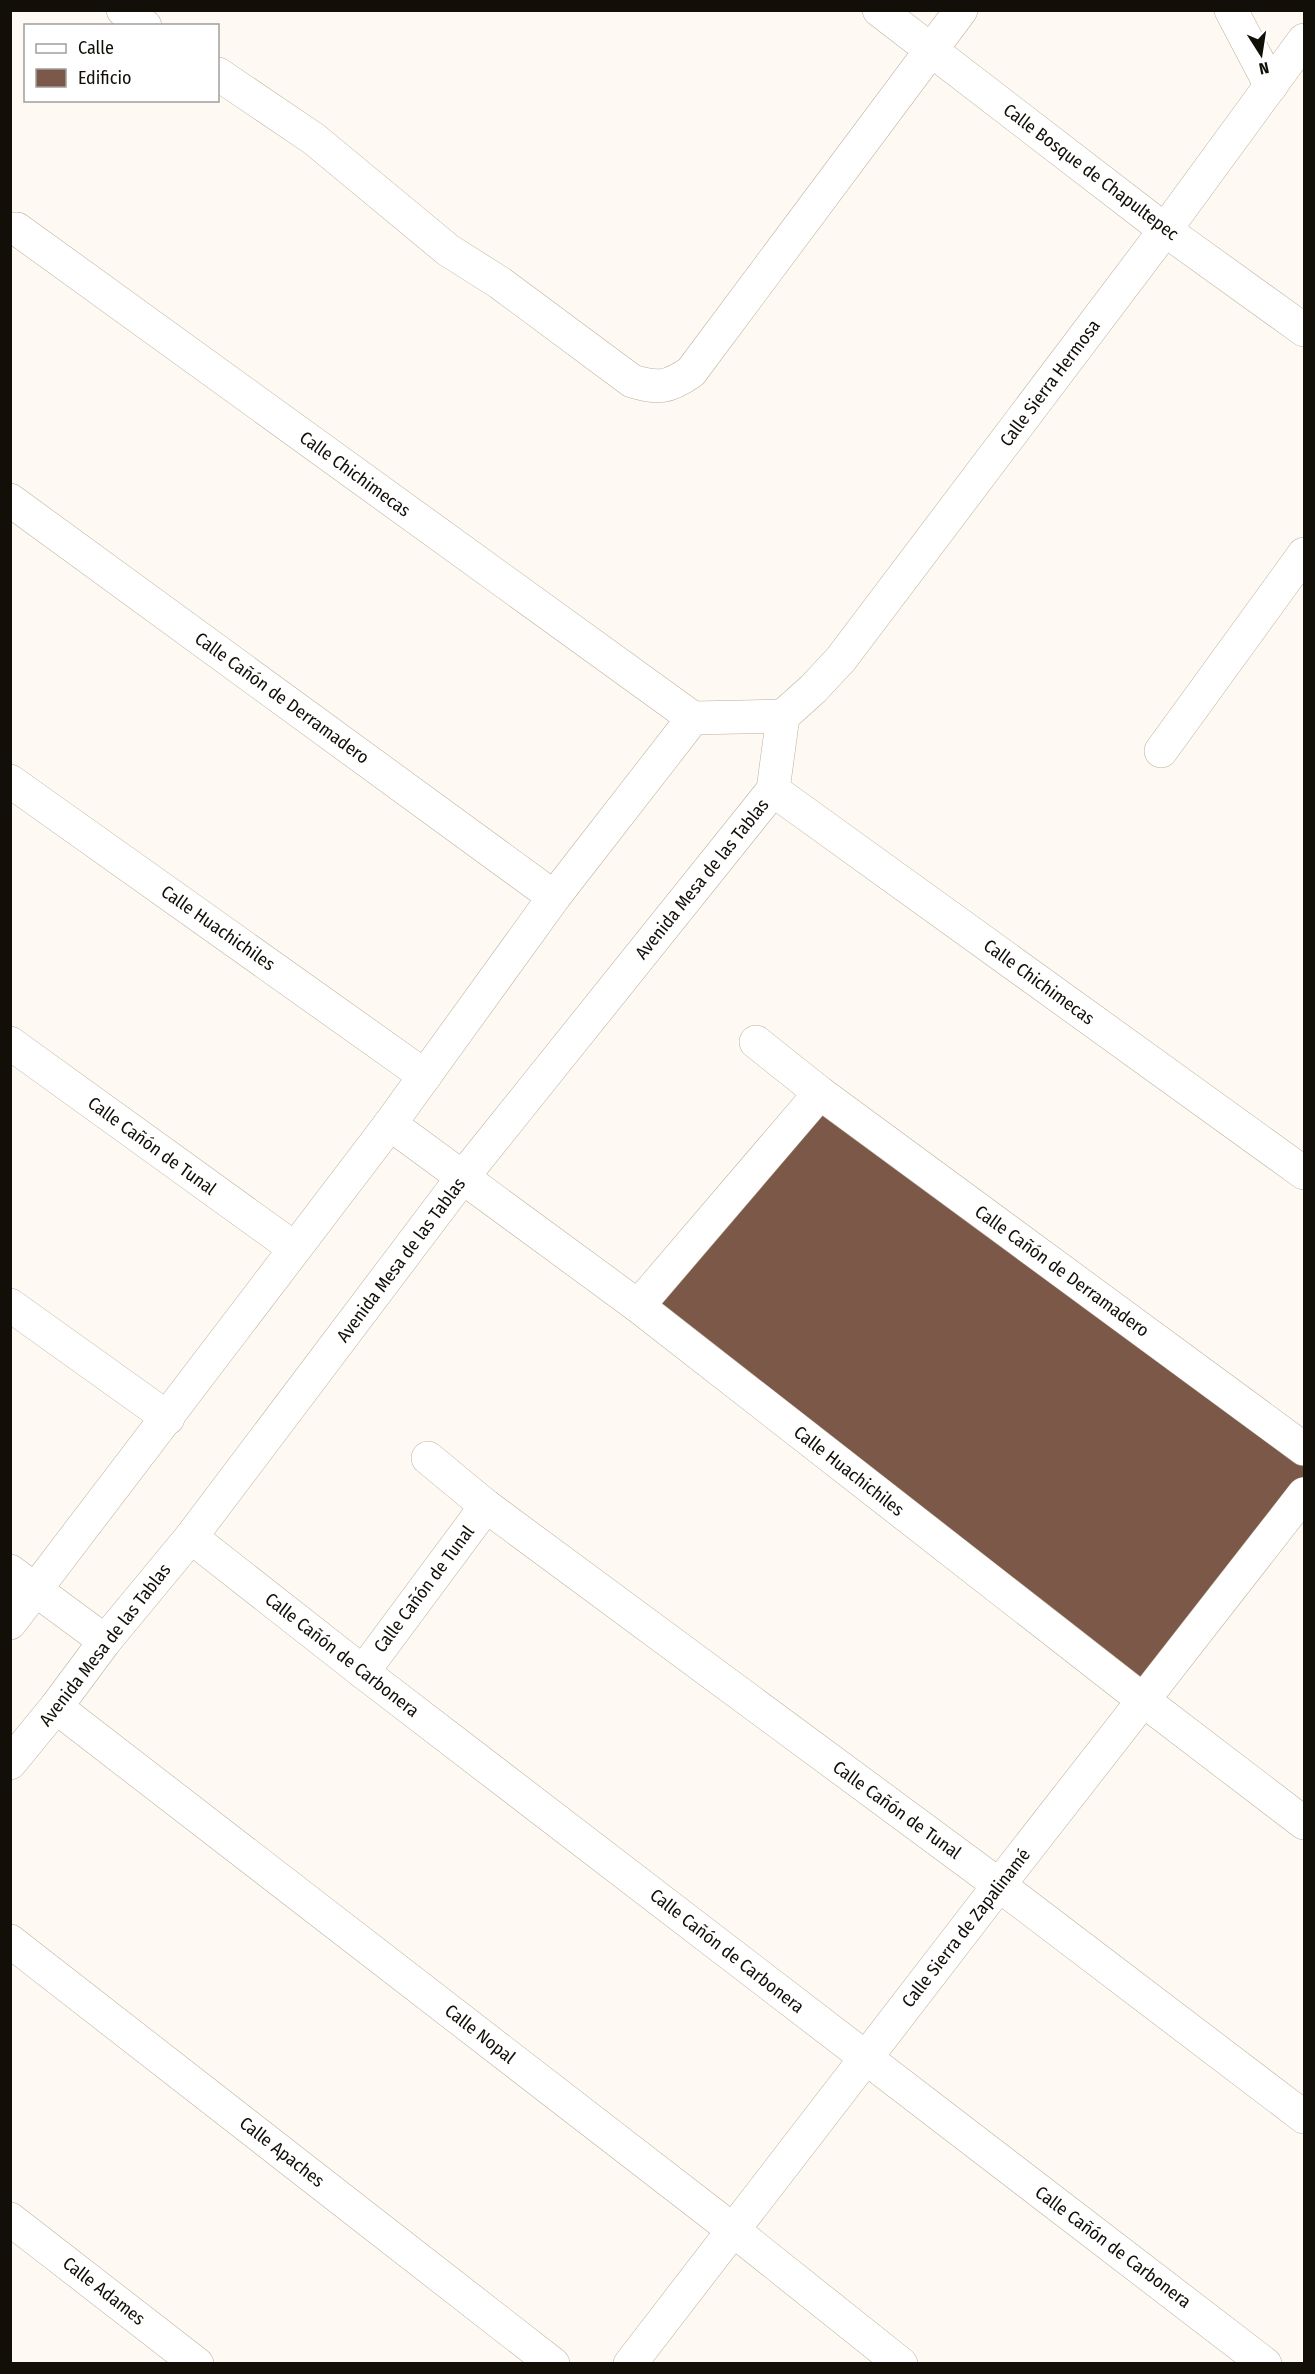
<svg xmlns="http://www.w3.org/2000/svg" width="1315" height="2374" font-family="'Fira Sans Condensed',sans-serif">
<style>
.building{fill:#7c584a;filter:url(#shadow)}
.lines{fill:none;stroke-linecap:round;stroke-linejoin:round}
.street-casing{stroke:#bcb09f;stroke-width:34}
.secondary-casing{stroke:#bcb09f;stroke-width:34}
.street{stroke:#fff;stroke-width:33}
.secondary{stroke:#fff;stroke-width:33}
.labels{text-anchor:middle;stroke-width:4.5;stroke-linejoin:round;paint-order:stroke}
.street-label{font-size:18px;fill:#120e08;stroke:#fff}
</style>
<defs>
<filter id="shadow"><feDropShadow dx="3.5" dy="6" stdDeviation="1.5" flood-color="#0004"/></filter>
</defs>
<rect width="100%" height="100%" fill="#fef9f2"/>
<!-- building -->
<polygon class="building" points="820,1093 1304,1465 1304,1476 1143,1700 638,1306"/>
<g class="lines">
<defs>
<g id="street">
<polyline points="123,10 145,26"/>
<polyline points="879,10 1165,230 1304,330"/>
<polyline points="1231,10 1271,86"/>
<path d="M218,74L314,139L448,250L500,283L632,381C658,389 668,388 691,372L961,10"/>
<polyline points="10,229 17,229 693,718"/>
<polyline points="10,500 554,897"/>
<polyline points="783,716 813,689 841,659 1165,230 1304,40"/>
<polyline points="1161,751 1304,554"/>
<polyline points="10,781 425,1076"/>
<polyline points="773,790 1304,1173"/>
<polyline points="756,1042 820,1093 1304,1449"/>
<polyline points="10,1043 294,1248"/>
<polyline points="390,1124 554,897 693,718 783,716"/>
<polyline points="462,1178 773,790 783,716"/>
<polyline points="10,1305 168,1418"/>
<polyline points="638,1306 820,1093"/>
<polyline points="428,1458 486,1506 999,1885 1304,2117"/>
<polyline points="191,1537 363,1672 1265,2364"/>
<polyline points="10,1571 105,1641"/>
<polyline points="363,1672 486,1506"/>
<polyline points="56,1707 733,2230 901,2364"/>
<polyline points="10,1941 553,2364"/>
<polyline points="10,2219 197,2364"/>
<polyline points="630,2364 999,1885 1304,1494"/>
</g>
<g id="secondary">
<polyline points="10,1623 390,1124 638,1306 1143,1700 1304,1823"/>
<polyline points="10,1763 56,1707 105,1641 191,1537 462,1178"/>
</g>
</defs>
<!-- street casing -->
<use href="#street" class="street-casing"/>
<!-- secondary casing -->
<use href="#secondary" class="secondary-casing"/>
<!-- street -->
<use href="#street" class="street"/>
<!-- secondary -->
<use href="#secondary" class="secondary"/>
</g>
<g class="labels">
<!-- street labels -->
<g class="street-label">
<text transform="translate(1091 172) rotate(37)" y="6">Calle Bosque de Chapultepec</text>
<text transform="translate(1050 383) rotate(-53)" y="6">Calle Sierra Hermosa</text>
<text transform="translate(355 474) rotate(36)" y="6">Calle Chichimecas</text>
<text transform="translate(282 698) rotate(36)" y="6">Calle Cañón de Derramadero</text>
<text transform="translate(702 879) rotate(-51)" y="6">Avenida Mesa de las Tablas</text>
<text transform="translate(218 928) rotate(35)" y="6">Calle Huachichiles</text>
<text transform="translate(1039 982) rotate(36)" y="6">Calle Chichimecas</text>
<text transform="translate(152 1146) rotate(36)" y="6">Calle Cañón de Tunal</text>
<text transform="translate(401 1260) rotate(-53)" y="6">Avenida Mesa de las Tablas</text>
<text transform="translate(1062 1271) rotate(36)" y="6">Calle Cañón de Derramadero</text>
<text transform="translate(849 1471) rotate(38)" y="6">Calle Huachichiles</text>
<text transform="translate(424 1589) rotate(-53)" y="6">Calle Cañón de Tunal</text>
<text transform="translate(105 1645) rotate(-52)" y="6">Avenida Mesa de las Tablas</text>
<text transform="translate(342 1655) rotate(38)" y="6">Calle Cañón de Carbonera</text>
<text transform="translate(897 1810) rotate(36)" y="6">Calle Cañón de Tunal</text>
<text transform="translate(966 1928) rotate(-52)" y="6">Calle Sierra de Zapalinamé</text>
<text transform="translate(727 1951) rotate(38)" y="6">Calle Cañón de Carbonera</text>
<text transform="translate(480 2034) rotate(38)" y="6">Calle Nopal</text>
<text transform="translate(282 2152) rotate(38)" y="6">Calle Apaches</text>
<text transform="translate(1113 2247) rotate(37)" y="6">Calle Cañón de Carbonera</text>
<text transform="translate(104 2291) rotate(38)" y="6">Calle Adames</text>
</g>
</g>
<!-- border -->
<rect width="1315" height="2374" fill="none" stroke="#120e08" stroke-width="24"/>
<!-- legend -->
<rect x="24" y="24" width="195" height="78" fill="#ffffff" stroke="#a09f9c" stroke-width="1.5"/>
<rect x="36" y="44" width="30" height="9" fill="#ffffff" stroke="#a09f9c" stroke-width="1.5"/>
<text x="78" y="54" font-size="18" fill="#120e08">Calle</text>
<rect x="36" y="69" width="30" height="18" fill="#7c584a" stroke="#a09f9c" stroke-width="1.5"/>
<text x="78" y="84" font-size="18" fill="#120e08">Edificio</text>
<!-- north arrow -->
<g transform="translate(1261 54) rotate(168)" stroke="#ffffff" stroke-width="4.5" paint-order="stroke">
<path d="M0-4.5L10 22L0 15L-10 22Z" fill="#120e08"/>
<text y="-9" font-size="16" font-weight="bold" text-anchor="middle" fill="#120e08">N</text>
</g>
</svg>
